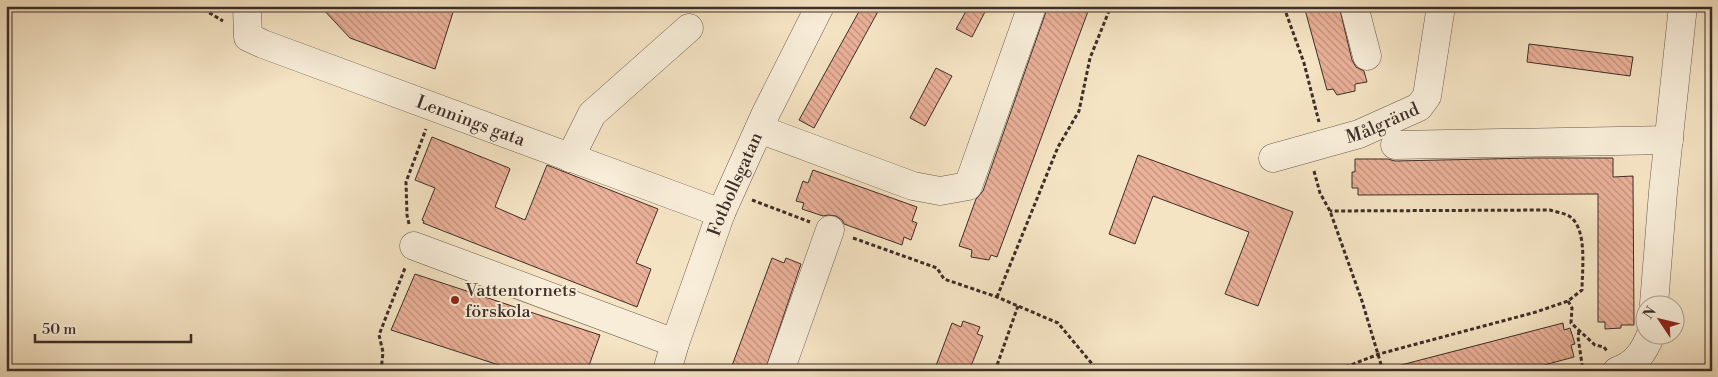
<svg xmlns="http://www.w3.org/2000/svg" width="1718" height="377" font-family="'Libre Bodoni',serif">
<style>
.building{fill:url(#building-back-hatch);stroke:#3d2e28}
.lines{fill:none;stroke-linecap:round;stroke-linejoin:round}
.minor-casing{stroke:#6b5c4f;stroke-width:29}
.path{stroke:#3d2e28;stroke-width:3;stroke-dasharray:4 2.5;stroke-linecap:butt}
.minor{stroke:#f8edd9;stroke-width:28}
.poi-dot{fill:#8f2418;stroke:#f8edd9;stroke-width:2}
.labels{text-anchor:middle;stroke-width:4;stroke-linejoin:round;paint-order:stroke}
.street-label{font-size:18px;fill:#3d2e28;stroke:#f8edd9}
.poi-label{font-size:18px;fill:#3d2e28;stroke:#f8edd9;text-anchor:start}
</style>
<defs>
<pattern id="building-back-hatch" width="6" height="6" patternUnits="userSpaceOnUse" patternTransform="scale(1.25)"><rect width="6" height="6" fill="#ebb199"/><path d="M-1 5l2 2M0 0l6 6M5-1l2 2" fill="none" stroke="#c0907d"/></pattern>
</defs>
<rect width="100%" height="100%" fill="#f5e4c4"/>
<filter id="stains"><feTurbulence type="fractalNoise" baseFrequency=".004" numOctaves="4"/><feColorMatrix values="0 0 0 0 .2 0 0 0 0 .09 0 0 0 0 .02 0 0 0 .5 -.17"/></filter>
<radialGradient id="worn" r=".72"><stop offset=".6" stop-color="#630" stop-opacity="0"/><stop offset="1" stop-color="#630" stop-opacity=".3"/></radialGradient>
<!-- building -->
<g class="building">
<polygon points="320,6 455,6 435,69 350,38"/>
<polygon points="862,6 881,6 814,128 799,120"/>
<polygon points="969,6 988,6 972,37 956,29"/>
<polygon points="1048,6 1090,6 997,257 991,255 989,260 971,257 972,250 959,246 976,199 983,191"/>
<polygon points="1304,6 1339,6 1352,60 1356,67 1364,71 1367,82 1355,84 1355,91 1337,95 1333,89 1327,90"/>
<polygon points="1529,44 1633,57 1630,76 1527,62"/>
<polygon points="936,68 952,76 925,126 910,118"/>
<polygon points="432,137 509,168 510,169 495,207 525,220 547,165 658,209 636,263 651,269 637,307 423,223 424,221 422,220 435,188 415,180"/>
<polygon points="1138,155 1293,212 1258,306 1225,294 1249,232 1153,196 1135,244 1109,234"/>
<polygon points="1533,158 1613,158 1613,177 1633,176 1634,325 1621,325 1621,328 1605,329 1605,322 1598,322 1598,194 1358,195 1358,188 1352,188 1352,172 1355,172 1355,159 1388,159 1395,161"/>
<polygon points="813,170 917,207 912,221 917,223 911,240 904,237 902,245 844,224 842,220 836,216 828,215 823,216 802,209 804,203 796,201 803,181 808,183"/>
<polygon points="772,258 784,263 786,258 801,264 765,371 730,371"/>
<polygon points="415,274 600,335 587,371 504,371 505,367 391,330"/>
<polygon points="963,321 980,327 977,334 983,336 969,371 934,371 952,323 961,327"/>
<polygon points="1563,323 1564,330 1570,328 1575,344 1571,345 1574,357 1522,371 1401,371 1401,365"/>
</g>
<g class="lines">
<defs>
<g id="minor">
<path id="s1" d="M247,6L248,37L263,44L721,213"/>
<polyline points="1354,6 1367,56"/>
<polyline points="759,129 913,186 940,191 968,186 1032,6"/>
<polyline points="1395,145 1669,140"/>
<polyline points="570,158 592,114 689,28"/>
<path id="s2" d="M1273,158L1359,134L1419,107L1427,96L1441,6"/>
<polyline points="414,246 675,343"/>
<polyline points="1654,304 1663,192 1683,6"/>
<path id="s3" d="M667,371L675,343L721,213L766,113L820,6"/>
<polyline points="780,371 830,230"/>
<path d="M1617,371C1635,365 1644,352 1651,334"/>
</g>
</defs>
<!-- minor casing -->
<use href="#minor" class="minor-casing"/>
<!-- path -->
<g class="path">
<polyline points="198,6 223,21"/>
<polyline points="1276,6 1285,10 1304,63 1319,122"/>
<polyline points="1314,171 1320,193 1330,211 1362,301 1383,371"/>
<polyline points="752,200 810,222"/>
<polyline points="409,224 407,215 406,182 426,129"/>
<polyline points="853,238 937,268 944,279 997,297 1058,323 1098,371"/>
<polyline points="997,297 1058,147 1079,111 1090,58 1111,6"/>
<polyline points="1568,301 1572,308 1571,323 1595,345 1604,347 1607,351"/>
<polyline points="1579,331 1578,337 1583,371"/>
<polyline points="381,371 383,352 379,335 405,268"/>
<polyline points="995,371 1018,306"/>
<path d="M1320,371L1348,366L1379,354L1536,312L1568,301L1582,290C1582,270 1588,228 1569,216C1564,213 1556,212 1550,210L1330,211"/>
</g>
<!-- minor -->
<use href="#minor" class="minor"/>
</g>
<!-- markers -->
<circle class="poi-dot" cx="455" cy="300" r="5"/>
<g class="labels">
<!-- street labels -->
<g class="street-label">
<text dy="6" stroke="none"><textPath href="#s2" startOffset="115">Målgränd</textPath></text>
<text dy="6" stroke="none"><textPath href="#s1" startOffset="269">Lennings gata</textPath></text>
<text dy="6" stroke="none"><textPath href="#s3" startOffset="199">Fotbollsgatan</textPath></text>
</g>
<!-- poi labels -->
<g class="poi-label">
<text x="465" y="296">Vattentornets<tspan x="465" dy="21">förskola</tspan></text>
</g>
</g>
<!-- margin -->
<rect width="1718" height="377" fill="none" stroke="#f5e4c4" stroke-width="25"/>
<rect x="8" y="8" width="1703" height="362" fill="none" stroke="#3d2e28" stroke-width="2.5"/>
<rect x="12" y="12" width="1693" height="352" fill="none" stroke="#3d2e28"/>
<!-- north arrow -->
<g transform="translate(1660 320) rotate(305)"><circle r="24" fill="#f8edd9" stroke="#ada192"/>
<path d="M0-4L9 19L0 12L-9 19Z" fill="#8f2418"/>
<text y="-8" font-size="14" font-weight="bold" text-anchor="middle" fill="#3d2e28">N</text>
</g>
<!-- scale -->
<path d="M35 334v8h156v-8" fill="none" stroke="#3d2e28" stroke-width="2.5"/>
<text x="42" y="334" font-size="15" fill="#3d2e28" stroke="#f8edd9" stroke-width="4" paint-order="stroke">50 m</text>
<rect width="100%" height="100%" filter="url(#stains)"/>
<rect width="100%" height="100%" fill="url(#worn)"/>
</svg>
